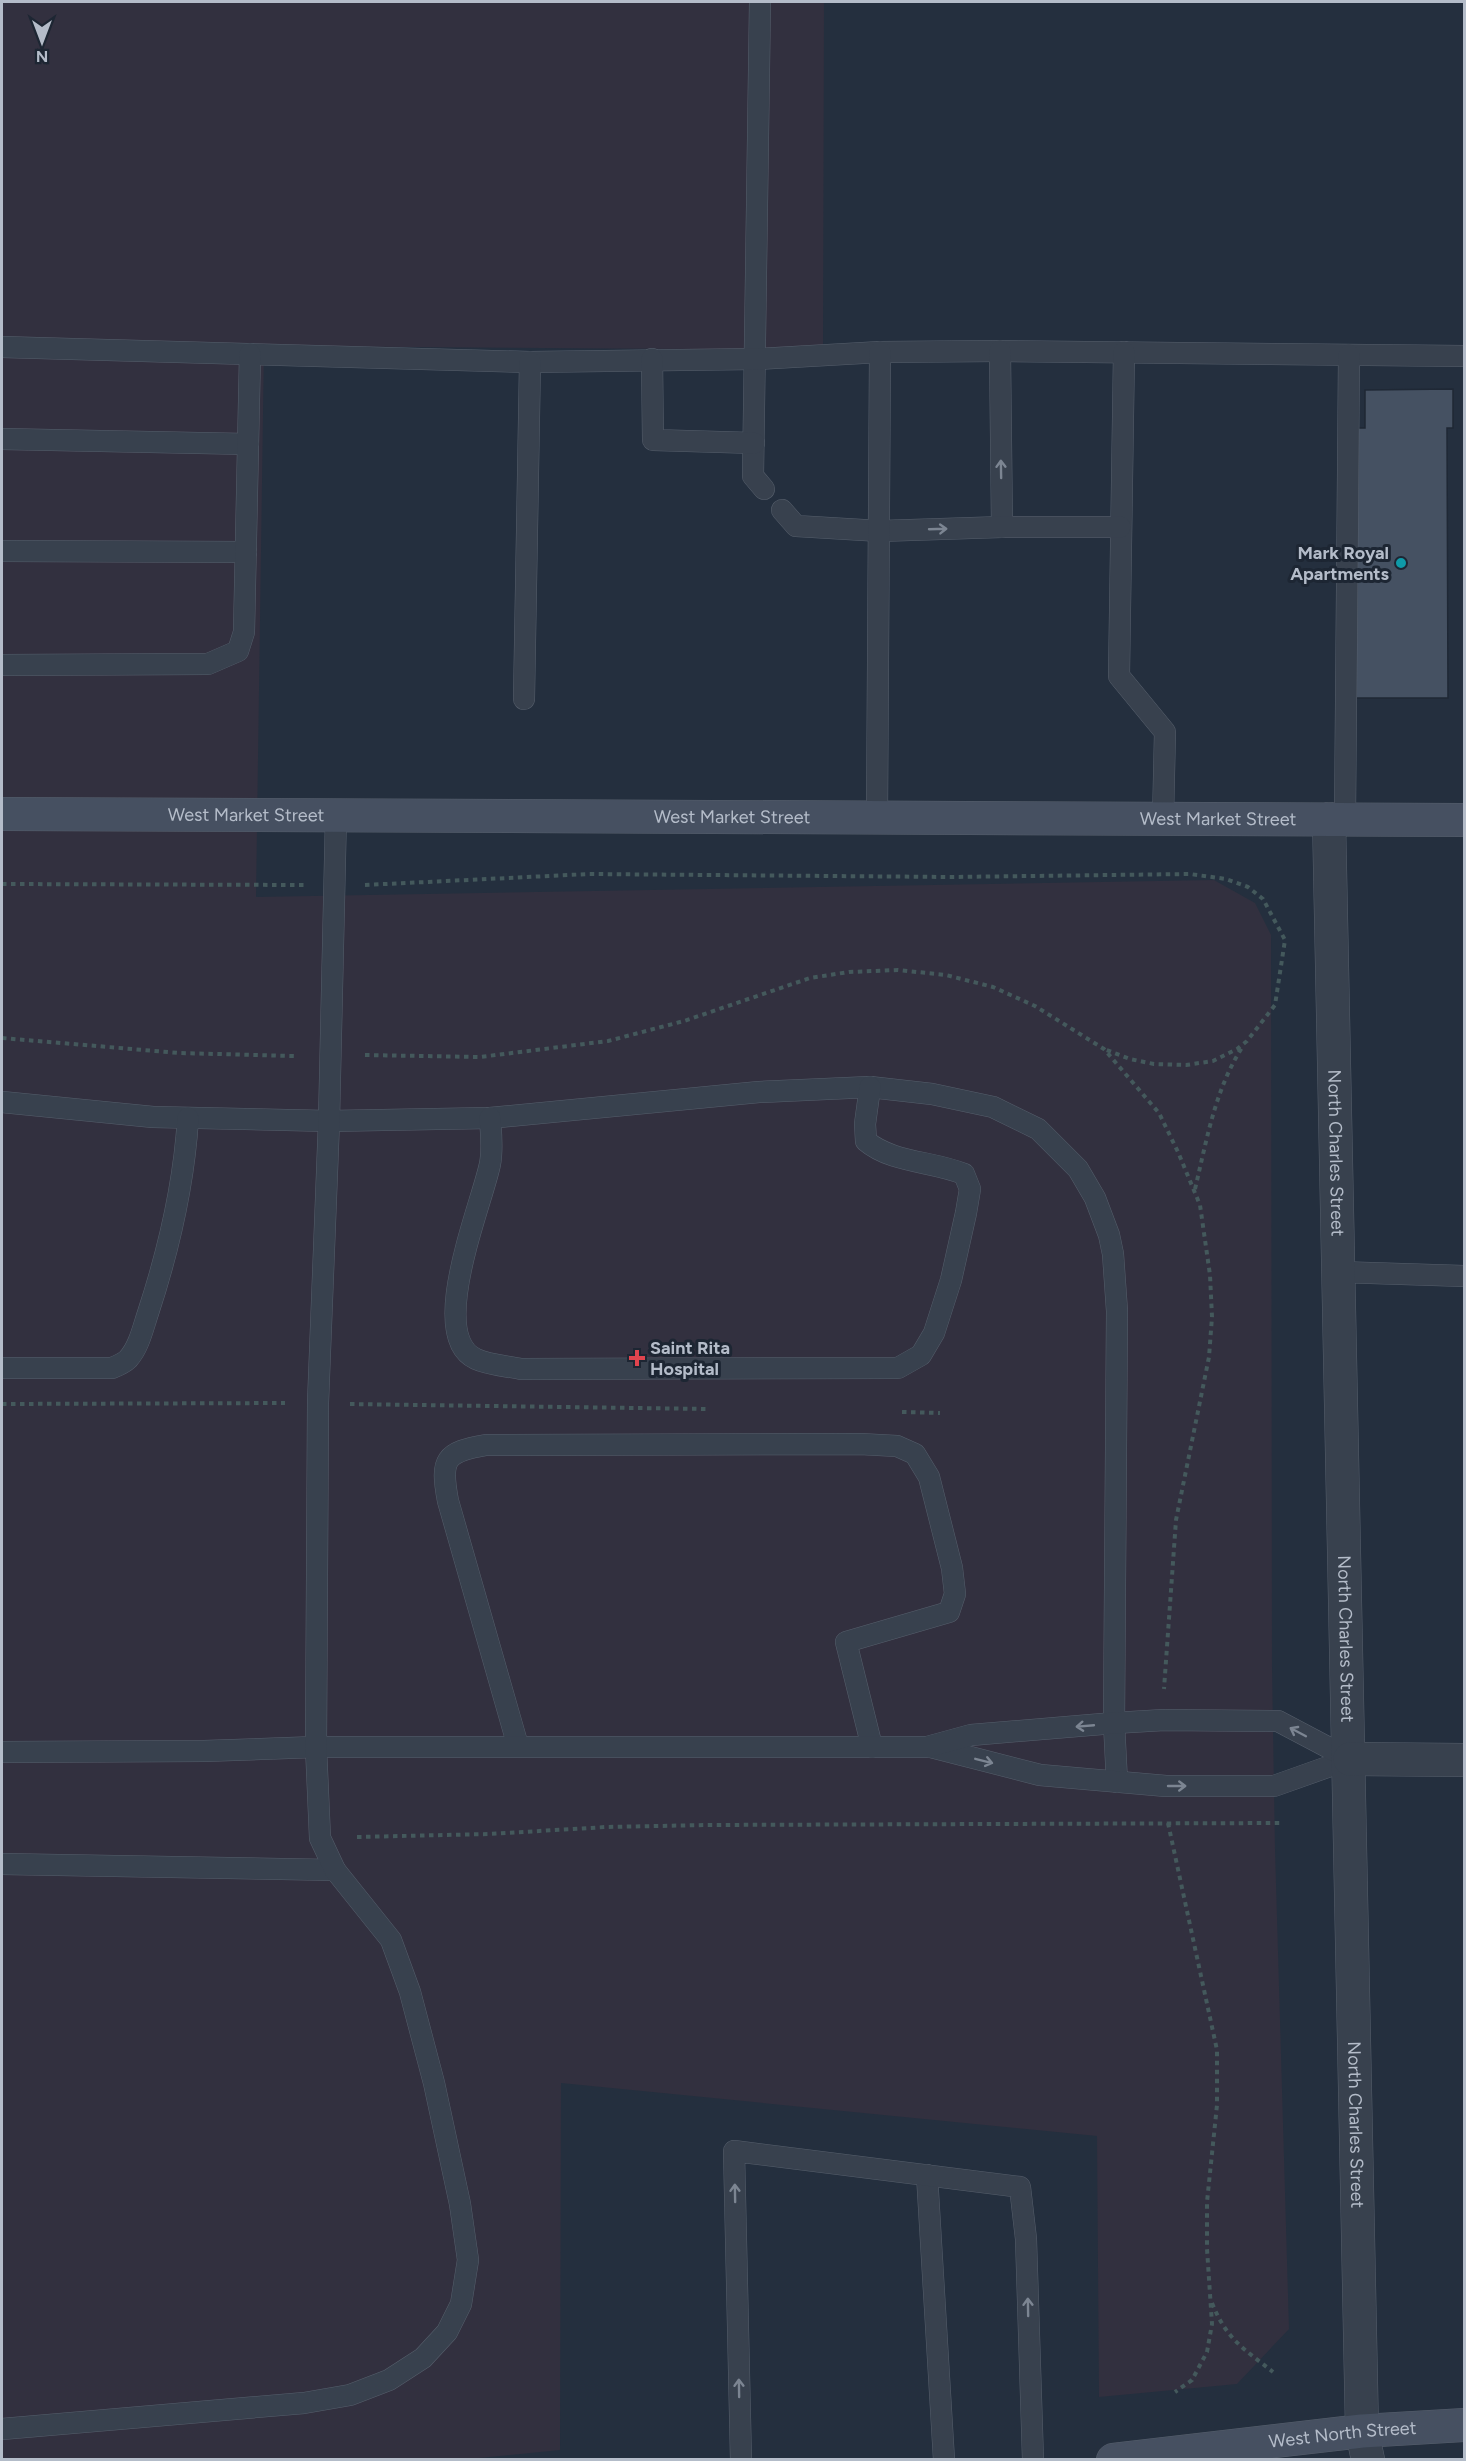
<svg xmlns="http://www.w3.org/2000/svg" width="1466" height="2461" font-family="Figtree,sans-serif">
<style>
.medical{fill:#32303f}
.building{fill:#455162;stroke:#1f2835;stroke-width:1.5}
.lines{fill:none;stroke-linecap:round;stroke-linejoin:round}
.lane-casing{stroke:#565f6c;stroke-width:22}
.street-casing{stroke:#565f6c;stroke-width:34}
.secondary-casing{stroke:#565f6c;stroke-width:34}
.path{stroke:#44595c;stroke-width:4;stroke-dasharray:4.5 4.5;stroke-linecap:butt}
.lane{stroke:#38414e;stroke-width:21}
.street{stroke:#38414e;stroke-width:33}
.secondary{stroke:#465061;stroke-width:33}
.oneway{stroke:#7c8592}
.culture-dot{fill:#0f9aa8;stroke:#1d2633;stroke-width:2}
.health-dot{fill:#e0444e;stroke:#1d2633;stroke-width:2}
.labels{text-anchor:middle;stroke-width:6;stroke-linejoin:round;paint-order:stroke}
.poi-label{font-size:18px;font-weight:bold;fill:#b4bcc9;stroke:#1d2633;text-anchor:end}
.street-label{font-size:18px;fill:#b4bcc9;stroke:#1d2633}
</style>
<rect width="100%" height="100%" fill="#242f3e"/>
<!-- medical -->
<polygon class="medical" points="2,2 824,2 823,350 264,346 256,897 1214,880 1255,903 1271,935 1272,1667 1275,1849 1289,2329 1237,2384 1099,2397 1097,2136 561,2083 560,2450 459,2460 2,2460"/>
<!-- building -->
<polygon class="building" points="1453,389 1453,428 1447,428 1448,698 1355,698 1355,428 1365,428 1365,390"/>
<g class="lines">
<defs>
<g id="lane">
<polyline points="760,2 753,476 764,489"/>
<polyline points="2,347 530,362 756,359 880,352 1000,351 1464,356"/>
<polyline points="1000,351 1002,527"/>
<polyline points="1124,352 1119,676 1165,732 1163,819"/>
<polyline points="652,359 653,440 754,443"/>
<polyline points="2,439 248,444"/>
<polyline points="782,510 796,526 880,531 1002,527 1120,527"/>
<polyline points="2,551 246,552"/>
<polyline points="2,665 208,664 238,651 244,632 250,354"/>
<polyline points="524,699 530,362"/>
<polyline points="877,817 880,352"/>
<polyline points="1345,819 1349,355"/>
<polyline points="2,1102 153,1117 329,1121 490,1118 759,1092 870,1087 932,1094 993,1107 1038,1129 1078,1169 1095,1198 1109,1235 1113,1254 1117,1311 1114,1723 1117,1782"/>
<path d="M490,1118C491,1133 493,1149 490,1164C482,1204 426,1336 476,1359C489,1365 507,1366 521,1369L898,1368L921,1355L934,1333L951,1280L966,1213L970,1189L964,1174C933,1161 892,1163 866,1141L865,1124L870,1087"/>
<polyline points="1339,1272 1464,1276"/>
<path d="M2,1368H112C117,1366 124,1363 128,1359C139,1347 143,1328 148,1313C169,1249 184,1184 188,1118"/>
<path d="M518,1746L448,1501C440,1459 445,1452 486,1445L860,1444L897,1446L915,1454L929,1477L952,1568L955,1594L949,1612L846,1642L872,1747"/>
<polyline points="931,1747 1040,1775 1166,1786 1274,1786 1350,1759"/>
<polyline points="2,1752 204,1751 316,1747 927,1747 971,1735 1114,1723 1164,1720 1278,1721 1350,1759"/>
<polyline points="2,1864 335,1870"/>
<polyline points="927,2175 944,2460"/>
<polyline points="2,2429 304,2403 350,2395 389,2380 423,2358 447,2332 461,2304 468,2260 460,2204 434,2083 410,1992 391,1940 335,1870 320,1838 316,1747 318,1403 329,1121 336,815"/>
<polyline points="741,2460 734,2151 1020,2187 1026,2239 1033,2460"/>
</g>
<g id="street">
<path id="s1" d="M1329,819L1362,2431L1368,2460"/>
<polyline points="1350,1759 1464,1760"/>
</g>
<g id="secondary">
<path id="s2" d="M2,814L1464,820"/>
<path id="s3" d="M1113,2460L1362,2431L1464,2425"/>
</g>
</defs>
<!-- lane casing -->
<use href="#lane" class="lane-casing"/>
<!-- street casing -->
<use href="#street" class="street-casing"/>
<!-- secondary casing -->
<use href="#secondary" class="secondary-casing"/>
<!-- path -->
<g class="path">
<polyline points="2,884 304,885"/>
<polyline points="365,885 589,874 951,877 1190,874 1226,879 1248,887 1263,899 1285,940 1275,1005 1247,1041 1237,1049 1213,1061 1186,1065 1154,1064 1130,1059 1104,1049"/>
<polyline points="2,1038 179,1053 294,1056"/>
<polyline points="365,1055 480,1057 608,1041 684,1021 810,978 849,972 898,970 946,975 993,987 1035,1006 1104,1049 1159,1113 1178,1152 1200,1205 1210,1275 1212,1317 1209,1357 1176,1520 1164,1689"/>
<path d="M1195,1189C1207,1139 1215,1089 1243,1046"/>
<polyline points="2,1404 285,1403"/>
<polyline points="350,1404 708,1409"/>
<polyline points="902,1412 940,1413"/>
<polyline points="1168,1823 1217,2050 1217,2105 1207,2202 1207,2249 1212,2324 1207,2352 1192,2380 1175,2392"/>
<polyline points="357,1837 489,1834 606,1827 707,1825 1281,1823"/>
<path d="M1212,2303C1227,2340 1243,2348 1273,2372"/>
</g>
<!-- lane -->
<use href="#lane" class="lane"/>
<!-- street -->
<use href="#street" class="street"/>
<!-- secondary -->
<use href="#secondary" class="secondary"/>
</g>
<!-- one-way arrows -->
<defs><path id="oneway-shaft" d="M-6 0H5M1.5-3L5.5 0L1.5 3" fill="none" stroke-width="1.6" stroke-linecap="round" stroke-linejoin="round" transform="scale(1.5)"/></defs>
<g class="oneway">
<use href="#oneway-shaft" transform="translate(1001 469) rotate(-91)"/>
<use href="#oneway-shaft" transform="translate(938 529) rotate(-2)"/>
<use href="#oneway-shaft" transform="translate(1085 1726) rotate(175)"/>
<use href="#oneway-shaft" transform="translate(1298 1732) rotate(-152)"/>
<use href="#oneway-shaft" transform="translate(984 1761) rotate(14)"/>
<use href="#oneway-shaft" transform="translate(1177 1786)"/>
<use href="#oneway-shaft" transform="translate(735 2193) rotate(-91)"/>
<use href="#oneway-shaft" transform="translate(1028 2307) rotate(-91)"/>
<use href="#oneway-shaft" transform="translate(739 2388) rotate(-91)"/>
</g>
<!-- markers -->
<circle class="culture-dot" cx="1401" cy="563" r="6"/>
<path class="health-dot" d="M634 1349h6v6h6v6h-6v6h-6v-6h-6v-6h6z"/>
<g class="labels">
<!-- poi labels -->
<g class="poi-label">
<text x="1389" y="559">Mark Royal<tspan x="1389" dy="21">Apartments</tspan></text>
<text x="650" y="1354" text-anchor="start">Saint Rita<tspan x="650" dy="21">Hospital</tspan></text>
</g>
<!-- street labels -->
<g class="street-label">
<text dy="6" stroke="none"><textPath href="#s2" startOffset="244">West Market Street</textPath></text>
<text dy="6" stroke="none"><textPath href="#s2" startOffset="730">West Market Street</textPath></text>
<text dy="6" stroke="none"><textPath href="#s2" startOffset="1216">West Market Street</textPath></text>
<text dy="6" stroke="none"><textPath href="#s1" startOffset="334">North Charles Street</textPath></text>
<text dy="6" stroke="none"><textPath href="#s1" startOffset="820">North Charles Street</textPath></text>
<text dy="6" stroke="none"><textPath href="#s1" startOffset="1306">North Charles Street</textPath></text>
<text dy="6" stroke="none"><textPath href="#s3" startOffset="231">West North Street</textPath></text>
</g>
</g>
<!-- border -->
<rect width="1466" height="2461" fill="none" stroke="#b4bcc9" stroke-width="6"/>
<!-- north arrow -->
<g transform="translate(42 42) rotate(180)" stroke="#1d2633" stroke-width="4.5" paint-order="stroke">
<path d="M0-4.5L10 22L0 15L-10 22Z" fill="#b4bcc9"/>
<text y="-9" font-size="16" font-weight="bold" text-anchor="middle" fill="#b4bcc9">N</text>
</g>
</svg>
